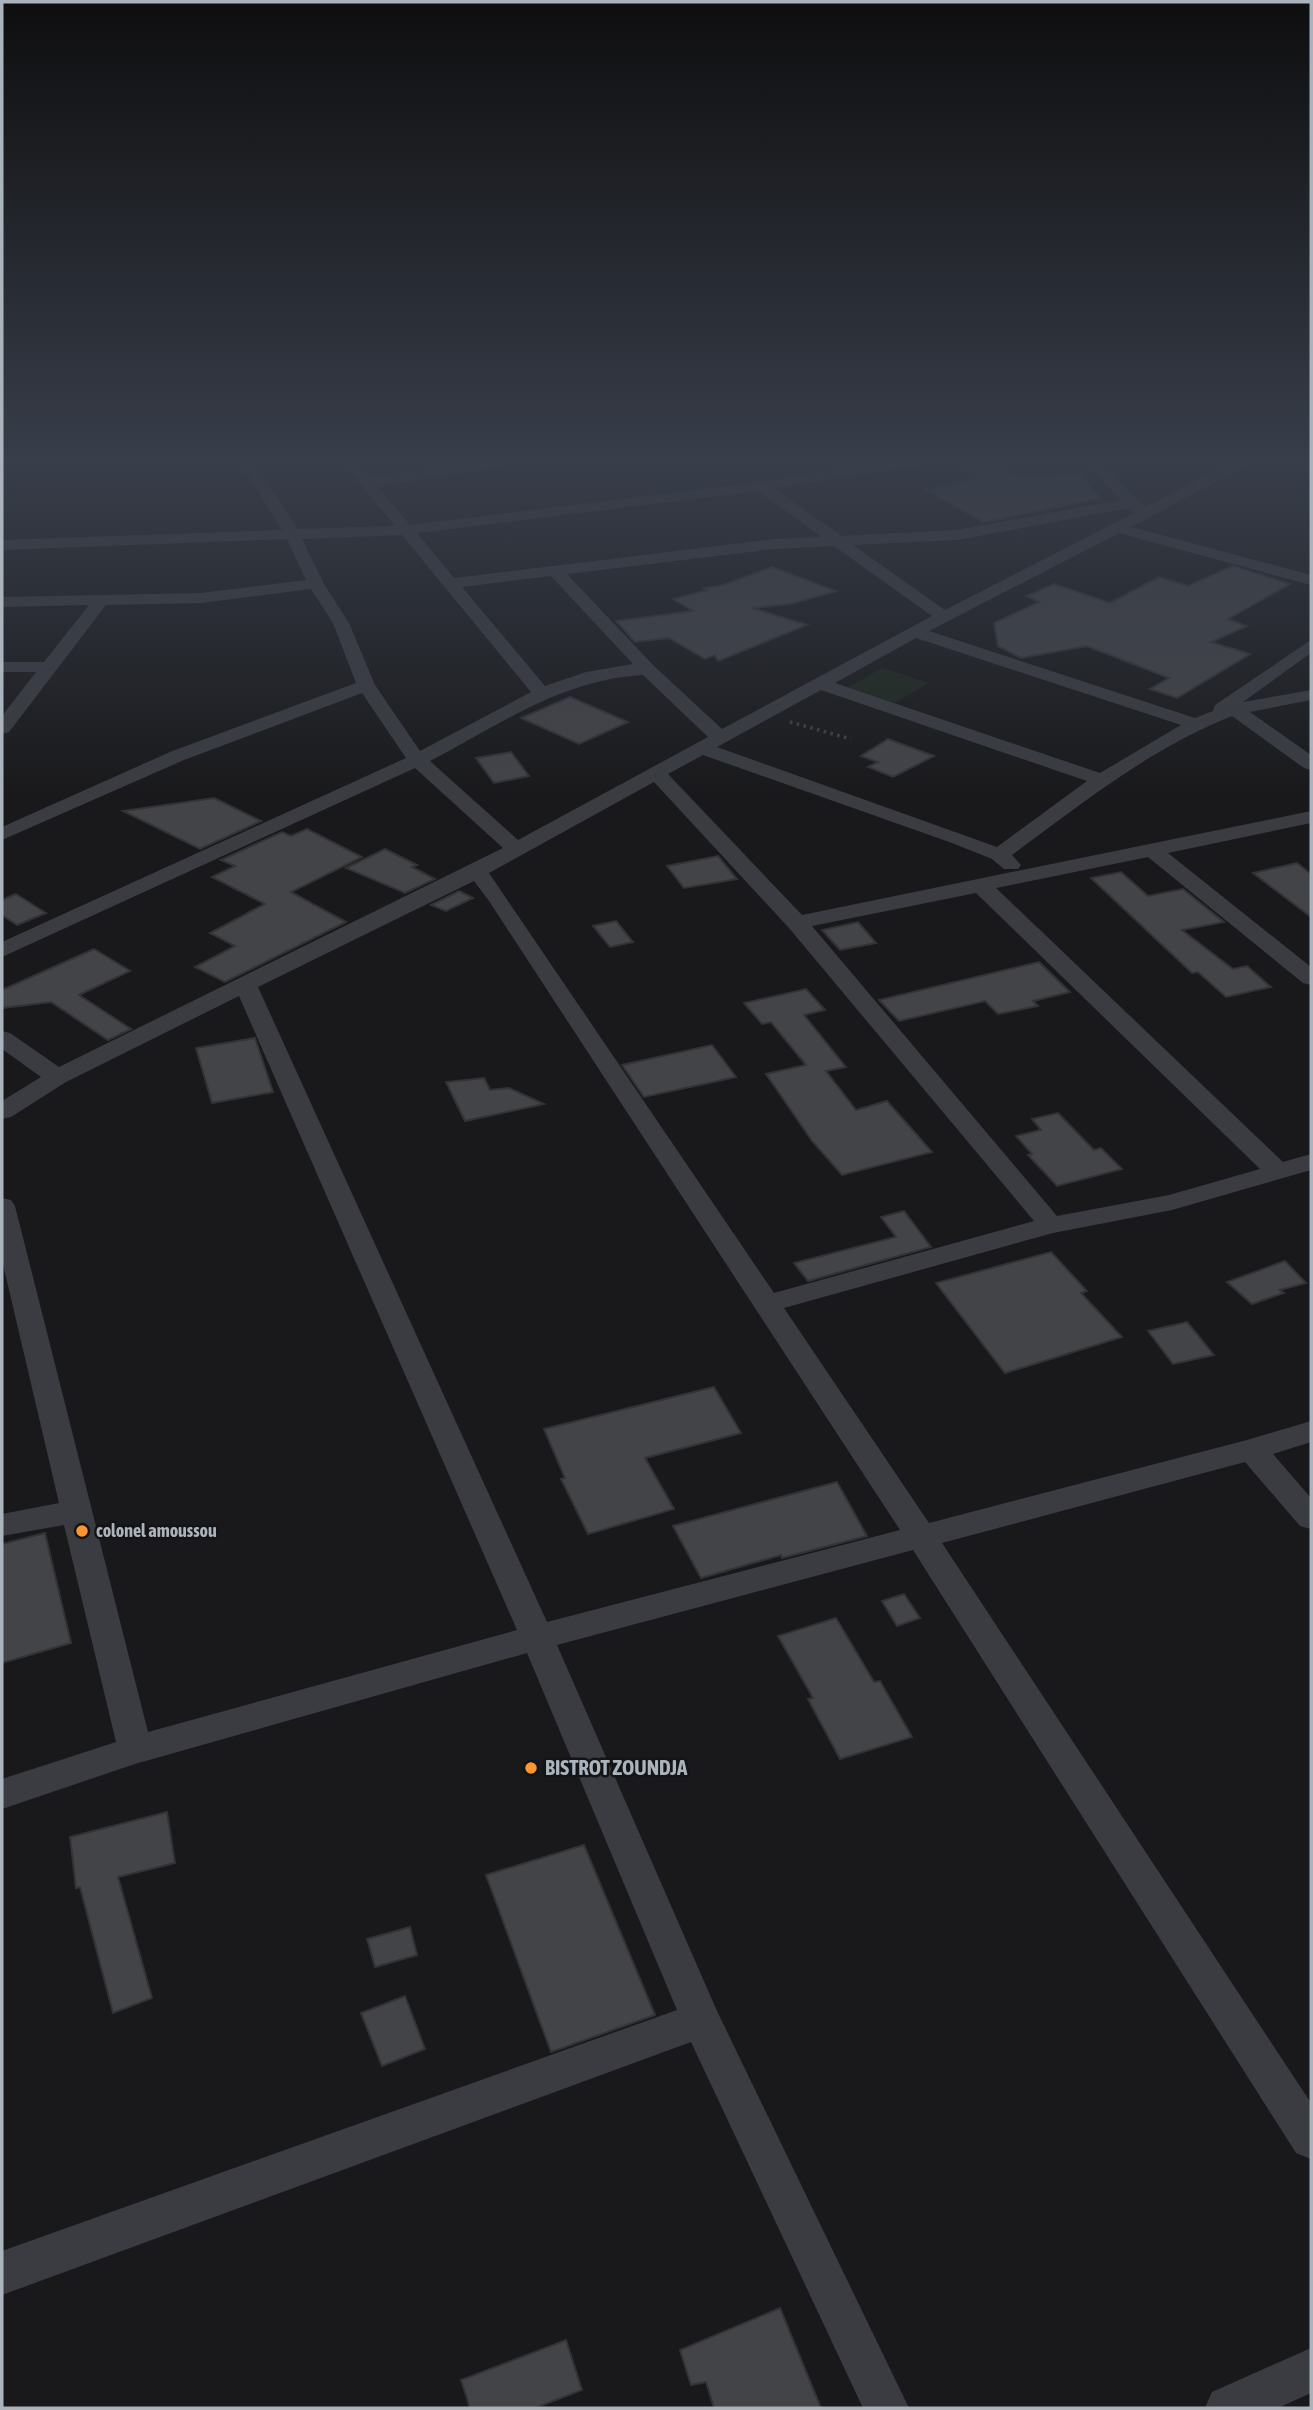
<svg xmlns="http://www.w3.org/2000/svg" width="1313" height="2410" font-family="'Asap Condensed',sans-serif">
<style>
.green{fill:#1e271e}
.building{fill:#434448;stroke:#333337;stroke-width:2}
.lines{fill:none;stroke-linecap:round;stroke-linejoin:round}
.path{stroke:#3f4348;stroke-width:3.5;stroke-dasharray:2.5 4.5;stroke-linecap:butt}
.minor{fill:#3a3c41;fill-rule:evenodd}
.poi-dot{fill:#fc9430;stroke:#141416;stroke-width:2.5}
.labels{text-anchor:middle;stroke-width:5;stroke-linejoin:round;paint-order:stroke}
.poi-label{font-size:18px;font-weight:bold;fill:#abb3bc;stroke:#141416;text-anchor:start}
.near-poi-label{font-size:21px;font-weight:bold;fill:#abb3bc;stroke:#141416;text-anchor:start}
</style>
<rect width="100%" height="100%" fill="#19191b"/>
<!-- green -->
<polygon class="green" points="882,668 929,683 894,703 847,688"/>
<!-- building -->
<g class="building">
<polygon points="999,461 1013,476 1080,474 1101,498 984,522 925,489 980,478 957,464"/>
<polygon points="1233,566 1290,584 1228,619 1247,626 1211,642 1250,654 1177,698 1150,689 1169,678 1087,646 1021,658 998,646 994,623 1039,602 1027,596 1054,584 1110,603 1159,577 1188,586"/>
<polygon points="772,567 836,591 790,604 752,608 807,625 718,661 715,655 705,659 669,638 635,642 616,621 693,611 673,599 707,590 704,588 720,586"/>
<polygon points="570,697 628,722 579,744 521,718"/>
<polygon points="888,739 934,756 893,777 868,767 878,762 861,756"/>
<polygon points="511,752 529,776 494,783 476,758"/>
<polygon points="214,798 261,821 200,849 123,811"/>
<polygon points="307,829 362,857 291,892 346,922 225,982 195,967 235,946 210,933 265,904 212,877 235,866 221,860 282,832 291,836"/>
<polygon points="385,849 417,865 412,867 435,879 405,893 346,868"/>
<polygon points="718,856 737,879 684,888 667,866"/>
<polygon points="1297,863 1311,874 1311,917 1253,873"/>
<polygon points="1121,872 1148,896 1183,889 1224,922 1182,930 1233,969 1247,966 1271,987 1226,997 1198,972 1192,973 1091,878"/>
<polygon points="459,891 473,898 446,911 431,905"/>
<polygon points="16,894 46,913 17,925 2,915 2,900"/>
<polygon points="616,921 633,942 610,947 593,926"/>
<polygon points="858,922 876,943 840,950 822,930"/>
<polygon points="94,949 130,971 79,995 131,1029 108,1040 51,1002 2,1008 2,990"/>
<polygon points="1039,962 1070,992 1033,1001 1038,1006 998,1014 985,1001 899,1021 879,1000"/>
<polygon points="806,989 825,1010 804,1015 846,1067 826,1071 856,1110 887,1101 932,1152 842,1175 812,1141 766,1074 806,1065 771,1022 762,1024 744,1003"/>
<polygon points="255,1038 273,1092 212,1103 196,1048"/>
<polygon points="712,1045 736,1077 644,1097 622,1065"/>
<polygon points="484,1078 490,1090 509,1088 544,1104 465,1121 446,1082"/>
<polygon points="1058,1113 1094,1150 1101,1148 1122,1169 1057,1186 1028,1155 1032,1154 1016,1136 1041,1130 1032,1119"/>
<polygon points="904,1211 931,1247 808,1281 794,1263 896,1237 881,1217"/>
<polygon points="1051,1252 1087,1291 1081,1293 1122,1337 1005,1373 936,1283"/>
<polygon points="1285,1261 1306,1283 1280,1290 1284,1293 1252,1304 1227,1282"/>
<polygon points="1187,1322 1214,1355 1173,1364 1148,1331"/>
<polygon points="714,1387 741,1433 645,1458 674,1509 588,1534 561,1479 565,1478 544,1429"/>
<polygon points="837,1482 867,1536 782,1558 781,1555 701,1578 673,1526"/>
<polygon points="45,1533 71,1643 2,1663 2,1544"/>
<polygon points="904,1594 920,1618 897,1626 882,1601"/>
<polygon points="836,1618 874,1682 880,1681 912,1737 840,1759 808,1699 813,1698 778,1636"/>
<polygon points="167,1812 175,1863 118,1877 152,1998 113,2013 80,1887 76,1888 70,1837"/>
<polygon points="584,1845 655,2015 551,2052 486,1875"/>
<polygon points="410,1927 417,1955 375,1967 367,1939"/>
<polygon points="405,1996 425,2049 382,2066 361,2013"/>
<polygon points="780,2308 821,2408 714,2408 706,2382 691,2385 680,2350"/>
<polygon points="566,2340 582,2390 535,2408 470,2408 461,2380"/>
</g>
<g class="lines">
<!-- path -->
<polyline class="path" points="790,722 851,739"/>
<!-- minor -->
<g class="minor">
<path d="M239,460H253L298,529L395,526L341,460H356L371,478L488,460H526L519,464L377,486L410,525L761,482L893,460H929L922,464L774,488L841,536L957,530L1121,500L1083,460H1098L1145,507L1237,460H1256L1131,527L1311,575V585L1119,533L929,631L1195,718L1213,711L1215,705L1311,640V653L1243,702L1311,690V700L1250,712L1311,755V770L1304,768L1232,716C1151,748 1081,804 1012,855L1021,865L1018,869H1004L992,859L952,843L703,755L668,774L802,915L1311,811V823L1168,853L1311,967V985L1303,983L1148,857L996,888L1283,1162L1311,1154V1170L1172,1210L1053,1233L784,1308L929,1523L1247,1440L1311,1421V1442L1273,1454L1311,1498V1529L1300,1526L1245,1462L942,1543L1311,2103V2159L1296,2153L913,1550L557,1645L717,2011L909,2408H863L691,2042L2,2295V2251L677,2010L527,1653L135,1764L2,1809V1779L116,1742L64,1525L2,1536V1514L59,1503L2,1260V1198L11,1200L15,1206L148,1732L517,1630L239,996L66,1082L11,1117L2,1119V1101L41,1077L2,1049V1031L10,1033L59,1067L503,848L415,768L2,957V942L406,758L362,693L184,760L2,840V827L170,752L356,683L333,623L311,589L201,603L106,605L9,732L2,734V716L36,672H2V662H44L89,605L2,607V597L201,593L306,580L287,539L2,550V540L282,530ZM758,491L822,537L775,539L454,578L417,533ZM1129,508L1134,513L945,610L853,545L957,540ZM402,535L531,692L420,751L375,685L349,623L324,584L302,539ZM834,546L932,616L722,729L653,665L567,574L775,549ZM551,576L633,664L586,672L545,686L462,587ZM916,638L1181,725L1100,773L835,683ZM643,675L708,737L518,840L430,761C499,725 563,679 643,675ZM821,690L1087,781L997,847L717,747ZM654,782L789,928L1034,1221L774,1293L489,873ZM474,881L489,901L900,1530L547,1622L258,987ZM976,893L1260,1169L1169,1195L1057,1216L812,926Z"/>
<polygon points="1311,2348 1311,2393 1278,2408 1205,2408 1212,2392"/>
</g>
</g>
<!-- sky -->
<linearGradient id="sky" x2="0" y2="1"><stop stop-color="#0e0e0f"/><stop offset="0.58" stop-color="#383e4a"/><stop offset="1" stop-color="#383e4a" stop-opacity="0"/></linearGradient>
<rect width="1313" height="798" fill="url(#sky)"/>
<!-- markers -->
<g class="poi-dot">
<circle cx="82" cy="1531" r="7"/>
<circle cx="531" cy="1768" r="7"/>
</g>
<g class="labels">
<!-- poi labels -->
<g class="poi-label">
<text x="96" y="1537">colonel amoussou</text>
</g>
<!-- near-poi labels -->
<g class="near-poi-label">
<text x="545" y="1775">BISTROT ZOUNDJA</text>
</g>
</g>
<!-- border -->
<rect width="1313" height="2410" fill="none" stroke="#abb3bc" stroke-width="7"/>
</svg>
